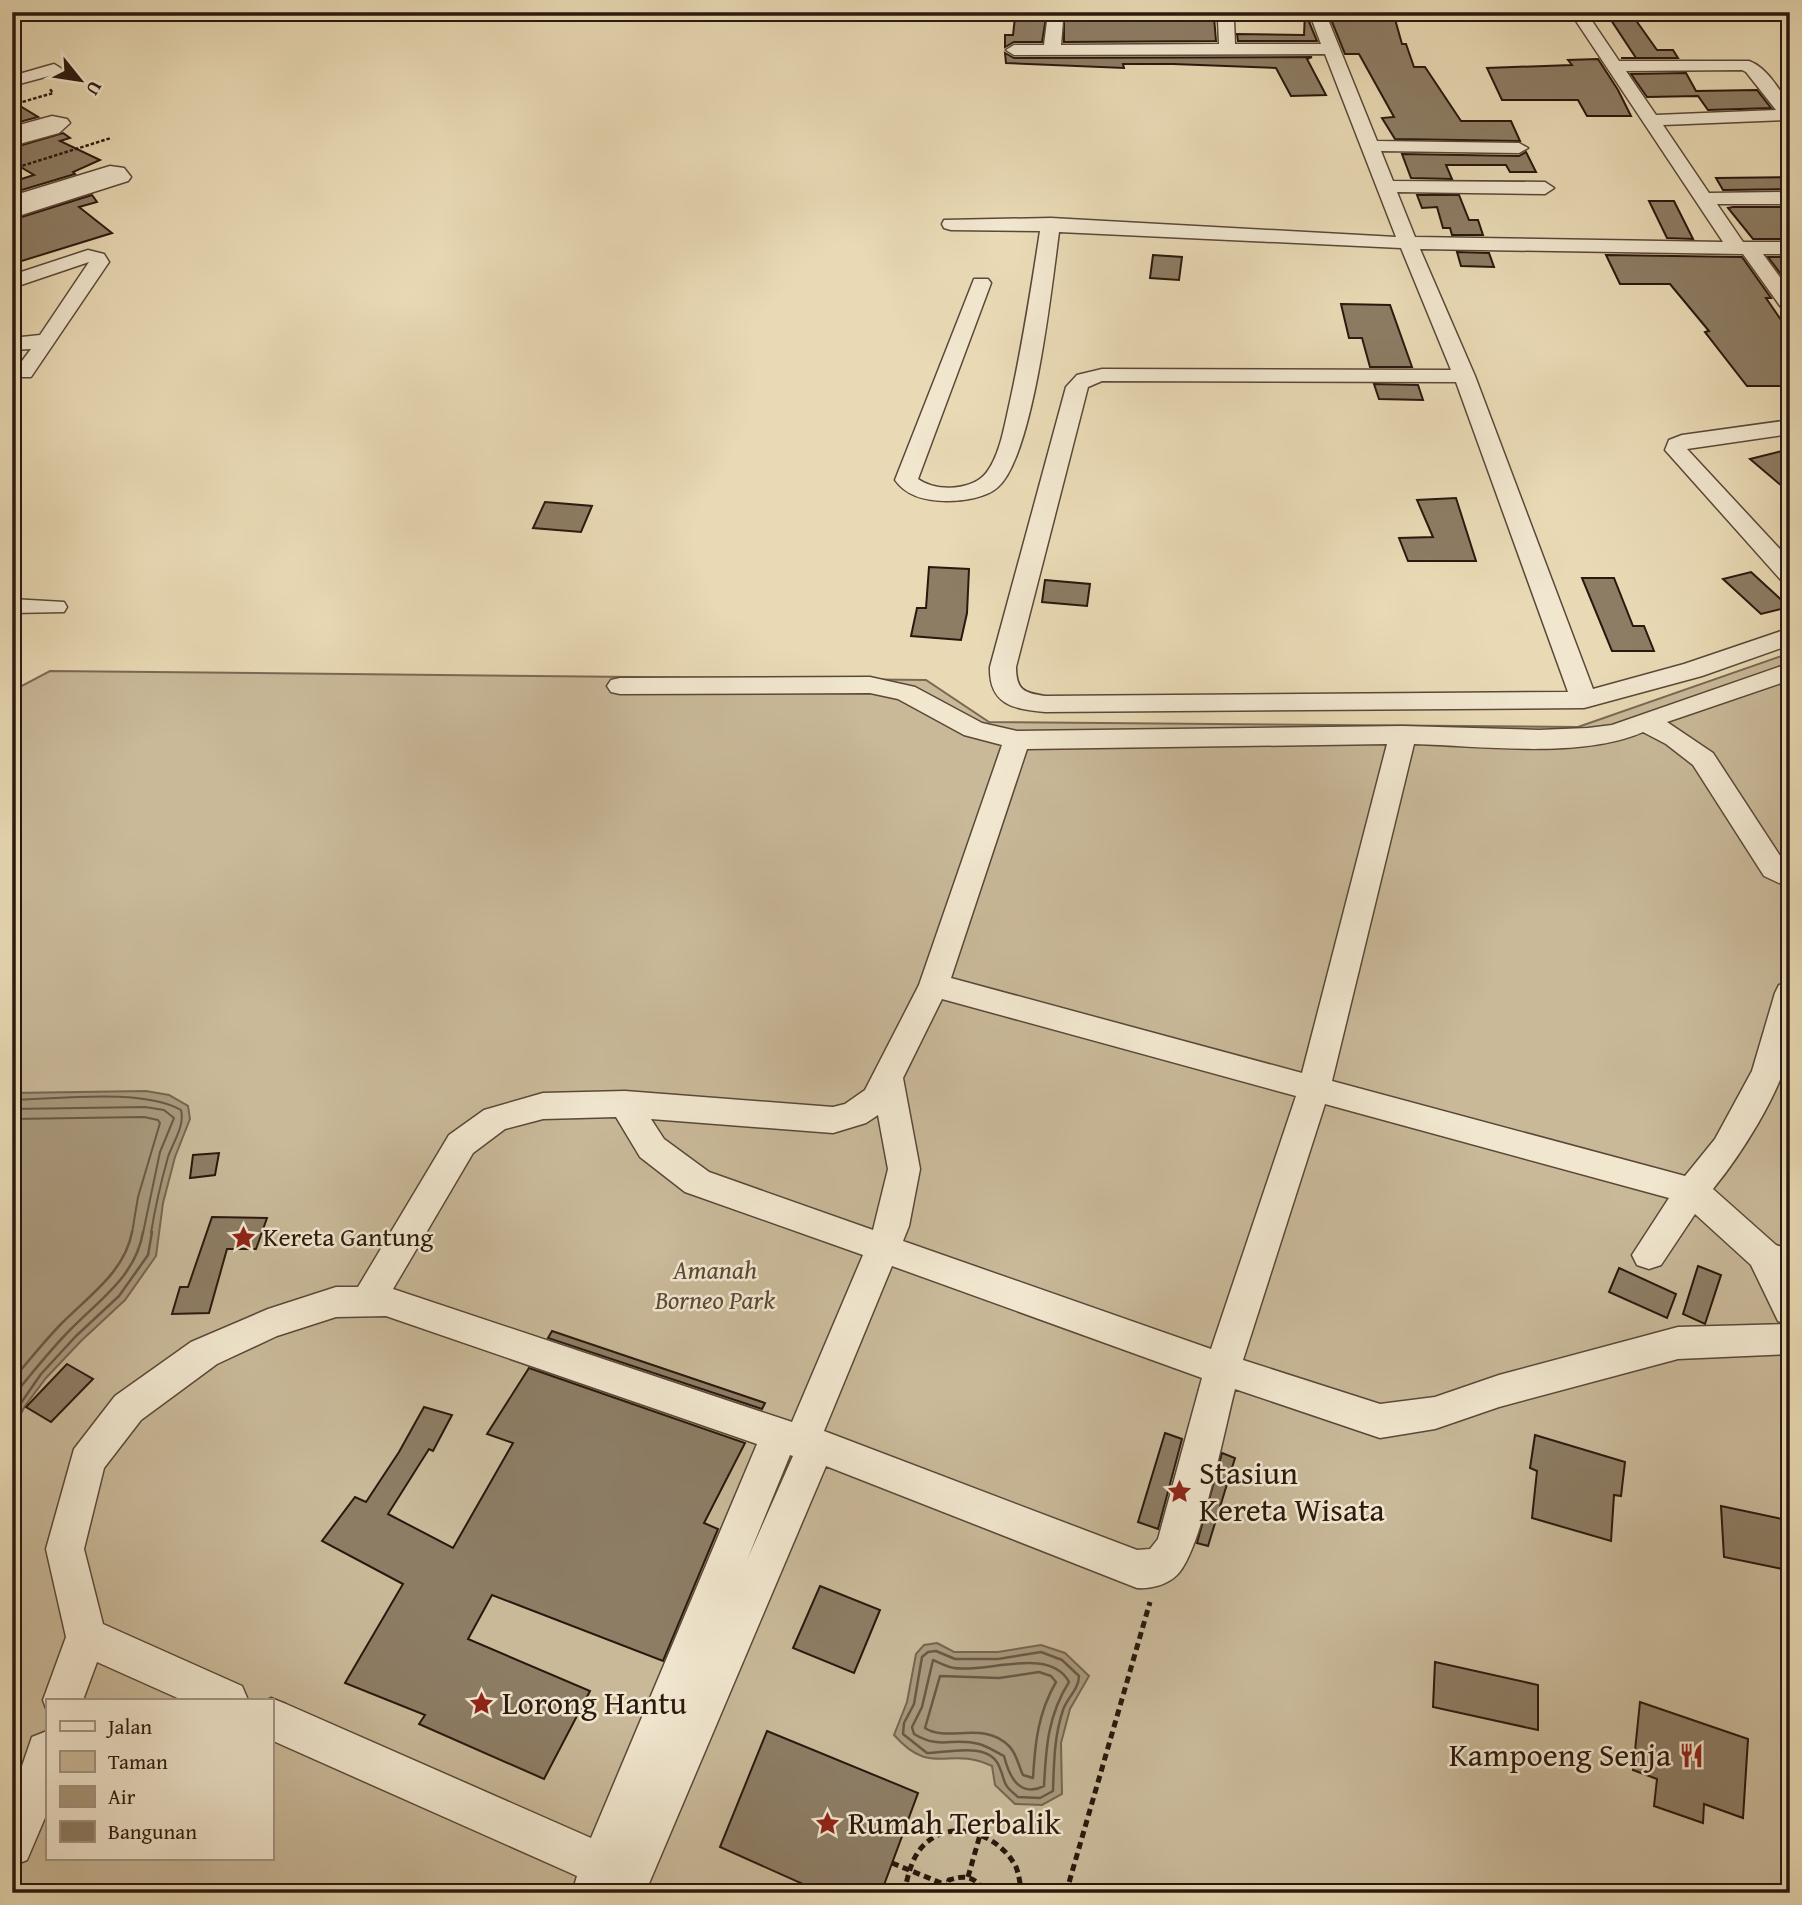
<svg xmlns="http://www.w3.org/2000/svg" width="1802" height="1905" font-family="'Gentium Book Plus',serif">
<style>
.green{fill:#c9b999;stroke:#7a6854;stroke-width:2;fill-rule:evenodd}
.water{fill:#a8987c;stroke:#766550;stroke-width:2}
.lines{fill:none;stroke-linecap:round;stroke-linejoin:round}
.shore-far1{stroke:#695845;stroke-width:2}
.shore{stroke:#695845;stroke-width:2.5}
.building{fill:#8d7d65;stroke:#2a180e;stroke-width:2}
.minor-casing{stroke:#5a4838;stroke-width:3}
.path-far1{stroke:#2a180e;stroke-width:2.5;stroke-dasharray:3.5 2;stroke-linecap:butt}
.path{stroke:#2a180e;stroke-width:5;stroke-dasharray:7 4.5;stroke-linecap:butt}
.minor{fill:#f1e7cf;fill-rule:evenodd}
.labels{text-anchor:middle;stroke-width:5;stroke-linejoin:round;paint-order:stroke}
.poi-label{font-size:26px;fill:#2a180e;stroke:#f1e7cf;text-anchor:start}
.park-label{font-size:26px;font-style:italic;fill:#5a4838;stroke:#f1e7cf}
.near-poi-label{font-size:32px;fill:#2a180e;stroke:#f1e7cf;text-anchor:start}
</style>
<rect width="100%" height="100%" fill="#e9dab5"/>
<filter id="stains"><feTurbulence type="fractalNoise" baseFrequency=".00286" numOctaves="4"/><feColorMatrix values="0 0 0 0 .2 0 0 0 0 .09 0 0 0 0 .02 0 0 0 .5 -.17"/></filter>
<radialGradient id="worn" r=".72"><stop offset=".6" stop-color="#630" stop-opacity="0"/><stop offset="1" stop-color="#630" stop-opacity=".3"/></radialGradient>
<!-- green -->
<path class="green" d="M1790,653V1893H12V691L50,671L926,680L989,722L1578,727ZM47,1700H271V1858H47Z"/>
<!-- water -->
<g class="water">
<polygon points="146,1091 169,1095 188,1106 190,1119 175,1157 163,1203 156,1256 125,1300 81,1341 46,1378 25,1406 12,1430 12,1093"/>
<path d="M937,1643L954,1652H998L1041,1645L1065,1653L1089,1676L1070,1709L1061,1743L1062,1794L1042,1805L1015,1804L995,1785L992,1766C948,1745 932,1778 894,1735L907,1702L916,1654L924,1645Z"/>
</g>
<g class="lines">
<!-- shore-far1 -->
<g class="shore-far1">
<path d="M12,1100C57,1099 143,1088 181,1110C185,1126 173,1142 168,1157C161,1182 155,1208 151,1233"/>
<polyline points="12,1109 145,1107 164,1110 174,1118 160,1152 143,1233"/>
<polyline points="12,1119 144,1117 158,1120 160,1123 138,1197 132,1233"/>
</g>
<!-- shore -->
<g class="shore">
<path d="M12,1380C29,1361 45,1340 63,1322C90,1295 125,1271 132,1232"/>
<path d="M12,1397C31,1375 49,1351 70,1330C99,1300 136,1276 143,1232"/>
<polyline points="12,1416 41,1374 76,1336 119,1296 148,1255 152,1232"/>
<path d="M936,1651L955,1659H998L1041,1652L1062,1660L1079,1676C1079,1689 1067,1698 1063,1710C1054,1737 1054,1763 1053,1791L1040,1798L1018,1797C1000,1782 1007,1784 999,1766C989,1741 946,1753 927,1753L903,1734L904,1723L914,1704L922,1657L928,1652Z"/>
<path d="M933,1660C940,1663 947,1667 954,1668C988,1673 1050,1646 1069,1682C1048,1715 1046,1747 1044,1786C1019,1798 1009,1776 1004,1756C996,1752 987,1746 979,1744C951,1737 941,1750 914,1734L912,1727L922,1707Z"/>
<path d="M1039,1672L1051,1676L1056,1682C1038,1713 1035,1743 1033,1778L1023,1775C1018,1765 1017,1754 1009,1746C983,1720 948,1743 925,1728L940,1676L999,1678Z"/>
</g>
</g>
<!-- building -->
<g class="building">
<polygon points="1305,12 1317,41 1238,41 1237,34 1304,35"/>
<polygon points="1328,12 1393,12 1402,44 1406,44 1414,67 1425,67 1461,121 1511,121 1520,141 1395,139 1382,118 1394,117 1359,54 1345,54"/>
<polygon points="1623,12 1630,12 1657,50 1673,50 1678,58 1621,58 1636,58 1611,20"/>
<polygon points="1015,17 1046,18 1042,42 1014,42 1005,47 1005,35 1013,35"/>
<polygon points="1158,17 1214,17 1216,41 1064,42 1064,19 1158,20"/>
<polygon points="1005,53 1014,58 1312,57 1307,59 1326,95 1291,96 1276,68 1173,64 1123,64 1124,68 1006,63"/>
<polygon points="1598,59 1618,90 1631,116 1587,116 1578,100 1502,100 1487,68 1572,65 1568,60"/>
<polygon points="1686,73 1696,91 1757,90 1771,108 1708,110 1698,96 1647,97 1631,74"/>
<polygon points="12,101 38,117 12,124"/>
<polygon points="63,133 70,138 60,141 100,160 73,172 75,174 12,193 12,182 34,175 12,162 12,148"/>
<polygon points="1526,152 1536,172 1510,172 1506,165 1446,165 1452,179 1411,178 1402,154 1519,156"/>
<polygon points="1790,177 1790,189 1723,190 1716,178"/>
<polygon points="92,195 97,202 79,207 112,233 12,264 12,220"/>
<polygon points="1417,195 1459,195 1469,220 1478,220 1483,235 1452,235 1450,228 1443,228 1437,207 1422,208"/>
<polygon points="1649,201 1674,201 1693,239 1667,238"/>
<polygon points="1733,207 1790,207 1790,239 1753,239 1728,208"/>
<polygon points="1457,252 1489,253 1494,267 1461,266"/>
<polygon points="1153,255 1182,257 1179,280 1150,278"/>
<polygon points="1606,255 1742,257 1771,298 1766,298 1790,333 1790,386 1747,386 1705,332 1709,331 1670,284 1620,284"/>
<polygon points="1768,257 1790,257 1790,285 1783,277"/>
<polygon points="1341,304 1390,305 1412,367 1370,367 1362,338 1349,338"/>
<polygon points="1374,384 1418,385 1423,400 1379,399"/>
<polygon points="1790,449 1790,493 1750,459"/>
<polygon points="1456,498 1476,561 1408,561 1399,538 1433,537 1417,500"/>
<polygon points="545,502 592,506 581,532 533,528"/>
<polygon points="929,567 969,569 967,613 961,640 911,636 917,608 926,608"/>
<polygon points="1751,572 1789,607 1761,614 1723,579"/>
<polygon points="1582,578 1614,578 1633,626 1644,626 1654,651 1612,651"/>
<polygon points="1045,580 1090,584 1087,606 1042,602"/>
<polygon points="219,1153 215,1175 190,1178 193,1155"/>
<polygon points="212,1217 267,1218 256,1249 227,1249 209,1313 172,1314 180,1287 188,1287"/>
<polygon points="1698,1266 1721,1275 1705,1324 1683,1314"/>
<polygon points="1619,1268 1676,1294 1667,1318 1609,1292"/>
<polygon points="552,1331 765,1403 762,1409 548,1338"/>
<polygon points="67,1364 93,1379 51,1422 26,1407"/>
<polygon points="529,1368 745,1443 704,1523 718,1529 663,1661 492,1595 468,1639 590,1691 544,1779 419,1724 425,1715 345,1683 403,1584 322,1541 355,1497 366,1502 399,1452 424,1407 452,1415 433,1451 429,1449 388,1514 453,1548 513,1443 487,1434"/>
<polygon points="1165,1433 1182,1439 1158,1529 1138,1522"/>
<polygon points="1535,1435 1625,1462 1621,1496 1614,1495 1611,1541 1532,1518 1537,1471 1530,1468"/>
<polygon points="1222,1453 1235,1458 1208,1546 1197,1543"/>
<polygon points="1721,1506 1782,1519 1787,1570 1724,1557"/>
<polygon points="820,1586 880,1610 854,1673 793,1648"/>
<polygon points="1435,1662 1538,1685 1538,1730 1433,1707"/>
<polygon points="1640,1702 1748,1739 1743,1818 1704,1804 1703,1823 1654,1806 1657,1779 1633,1770"/>
<polygon points="767,1731 918,1793 881,1893 823,1893 720,1847"/>
</g>
<g class="lines">
<defs>
<g id="minor">
<path d="M1309,12H1325L1377,141L1519,143L1528,148L1519,153L1381,151L1393,181L1545,182L1554,188L1545,194L1397,192L1415,237L1723,242L1570,12H1586L1619,61H1749C1767,67 1790,100 1790,118L1783,120L1663,125L1709,193L1790,192V204H1717L1743,242H1790V254H1763L1790,291V312L1783,310L1743,254L1420,249L1475,376L1593,689L1684,664L1790,628V645L1702,676L1584,708L1045,712C1014,709 989,705 990,667L1066,387L1077,375L1102,369L1451,370L1401,248L1059,232C1052,284 1034,455 998,487C986,498 963,501 947,501C927,501 907,497 895,480L974,279H988L991,283L918,479C936,492 973,491 987,472C1000,454 1004,428 1009,406C1022,348 1031,290 1040,231L951,230L944,228L942,224L944,220L1051,218L1396,237L1325,54L1014,55L1006,50L1014,45H1044L1047,21L1055,16L1063,21L1061,45L1219,44L1218,20L1226,15L1234,20L1235,44H1321ZM1742,70L1746,72L1776,110L1656,115L1626,71ZM1102,381L1456,382L1568,692L1045,696C1024,693 1016,690 1016,667L1088,387Z"/>
<polygon points="54,64 62,69 60,73 12,86 12,76"/>
<polygon points="52,116 67,119 70,123 59,133 12,146 12,127"/>
<polygon points="110,166 124,168 131,177 128,181 12,218 12,196"/>
<polygon points="88,250 104,254 109,262 31,377 17,377 13,373 31,349 12,350 12,338 40,335 89,262 12,288 12,275"/>
<polygon points="1790,420 1790,434 1687,449 1790,560 1790,582 1781,580 1665,450 1669,440 1682,435"/>
<polygon points="12,599 64,602 67,607 64,612 12,613"/>
<path d="M1790,663V680L1667,722L1713,753L1784,862L1790,865V888L1764,876L1693,765L1666,744L1643,732C1582,759 1482,746 1414,744L1332,1081L1685,1176L1715,1139L1752,1071L1775,993L1779,985L1790,982C1790,1004 1794,1031 1789,1052C1780,1094 1740,1156 1713,1189L1776,1245L1790,1250V1354L1678,1359L1499,1407L1435,1429L1380,1438L1235,1389C1225,1427 1201,1552 1177,1575C1167,1585 1151,1589 1137,1588L826,1466L645,1893H572L577,1876L271,1740V1700H267L271,1698L286,1704L591,1838L757,1444L386,1316L336,1317L277,1336L217,1364L141,1420L104,1468L84,1549L103,1624L242,1686L248,1700H182L97,1662L83,1700H47V1711L43,1700L66,1637L46,1549L74,1449L115,1396L191,1342L268,1309L336,1287H358L449,1135L484,1110L543,1093L625,1091L833,1107L845,1104L865,1090L919,985L1002,745L964,735L898,699L870,693L620,694L611,692L607,686L611,680L620,678L870,677L915,687L982,723L1017,731L1403,726L1539,730L1588,728L1612,725ZM1387,744L1302,1073L951,978L1027,749ZM942,999L1296,1096L1211,1349L903,1241L909,1226L920,1169L903,1078ZM1325,1104L1669,1198L1632,1255L1637,1265L1649,1269L1661,1265L1695,1214L1751,1265L1778,1321L1786,1324L1678,1327L1499,1375L1435,1397L1380,1404L1243,1360ZM878,1115L888,1169L873,1230L709,1172L664,1139L651,1119L833,1133L866,1123ZM616,1117L640,1157L685,1192L863,1255L792,1422L393,1289L473,1153L505,1129L543,1119ZM892,1266L1202,1378L1158,1539L1150,1549L1137,1550L824,1431ZM790,1455L793,1456L747,1560Z"/>
<polygon points="47,1731 47,1813 27,1860 12,1866 12,1795 32,1737"/>
</g>
</defs>
<!-- minor casing -->
<use href="#minor" class="minor-casing"/>
<!-- path-far1 -->
<g class="path-far1">
<polyline points="12,105 53,93 49,88"/>
<polyline points="12,169 111,138"/>
</g>
<!-- path -->
<g class="path">
<polyline points="892,1863 946,1885"/>
<polyline points="968,1877 980,1835"/>
<path d="M904,1893C908,1876 911,1857 925,1844C953,1817 1000,1835 1016,1867C1019,1874 1020,1885 1022,1893"/>
<path d="M945,1893L949,1880C962,1876 970,1875 980,1885V1893"/>
<polyline points="1066,1893 1150,1602"/>
</g>
<!-- minor -->
<use href="#minor" class="minor"/>
</g>
<!-- icons -->
<defs>
<symbol id="sight-bare" viewBox="-9 -9 18 18"><path d="M0-6L1.8-2.2L6-1.7L2.9 1.2L3.7 5.4L0 3.3L-3.7 5.4L-2.9 1.2L-6-1.7L-1.8-2.2Z" fill="#8f2418" stroke="#f1e7cf" stroke-width="2.5" paint-order="stroke"/></symbol>
<symbol id="restaurant-bare" viewBox="-9 -9 18 18"><path d="M-5-6h1v4h1v-4h1v4h1v-4h1v5L-1.5 .5V6h-2V.5L-5-1ZM5-6V6H3V1.5H1.5Q1.5-4 5-6Z" fill="#8f2418" stroke="#f1e7cf" stroke-width="2.5" paint-order="stroke"/></symbol>
</defs>
<g fill-rule="evenodd">
<use href="#sight-bare" x="226" y="1220" width="35" height="35"/>
<use href="#sight-bare" x="1162" y="1474" width="35" height="35"/>
<use href="#sight-bare" x="464" y="1686" width="35" height="35"/>
<use href="#restaurant-bare" x="1674" y="1738" width="35" height="35"/>
<use href="#sight-bare" x="810" y="1806" width="35" height="35"/>
</g>
<g class="labels">
<!-- poi labels -->
<g class="poi-label">
<text x="263" y="1246">Kereta Gantung</text>
</g>
<!-- park labels -->
<g class="park-label">
<text x="715" y="1279">Amanah<tspan x="715" dy="30">Borneo Park</tspan></text>
</g>
<!-- near-poi labels -->
<g class="near-poi-label">
<text x="1199" y="1484">Stasiun<tspan x="1199" dy="37">Kereta Wisata</tspan></text>
<text x="502" y="1714">Lorong Hantu</text>
<text x="1671" y="1766" text-anchor="end">Kampoeng Senja</text>
<text x="848" y="1834">Rumah Terbalik</text>
</g>
</g>
<!-- margin -->
<rect width="1802" height="1905" fill="none" stroke="#e9dab5" stroke-width="42"/>
<rect x="14" y="14" width="1774" height="1877" fill="none" stroke="#2a180e" stroke-width="3.5"/>
<rect x="21" y="21" width="1760" height="1863" fill="none" stroke="#2a180e" stroke-width="2"/>
<!-- legend -->
<rect x="46" y="1699" width="228" height="161" fill="#f1e7cf" stroke="#a19482" stroke-width="2"/>
<rect x="60" y="1721" width="35" height="10" fill="#f1e7cf" stroke="#a19482" stroke-width="2"/>
<text x="108" y="1734" font-size="21" fill="#2a180e">Jalan</text>
<rect x="60" y="1751" width="35" height="21" fill="#c9b999" stroke="#a19482" stroke-width="2"/>
<text x="108" y="1769" font-size="21" fill="#2a180e">Taman</text>
<rect x="60" y="1786" width="35" height="21" fill="#a8987c" stroke="#a19482" stroke-width="2"/>
<text x="108" y="1804" font-size="21" fill="#2a180e">Air</text>
<rect x="60" y="1821" width="35" height="21" fill="#8d7d65" stroke="#a19482" stroke-width="2"/>
<text x="108" y="1839" font-size="21" fill="#2a180e">Bangunan</text>
<!-- north arrow -->
<g transform="translate(80 80) rotate(120)" stroke="#f1e7cf" stroke-width="5" paint-order="stroke">
<path d="M0-5L12 26L0 18L-12 26Z" fill="#2a180e"/>
<text y="-10" font-size="19" font-weight="bold" text-anchor="middle" fill="#2a180e">U</text>
</g>
<rect width="100%" height="100%" filter="url(#stains)"/>
<rect width="100%" height="100%" fill="url(#worn)"/>
</svg>
